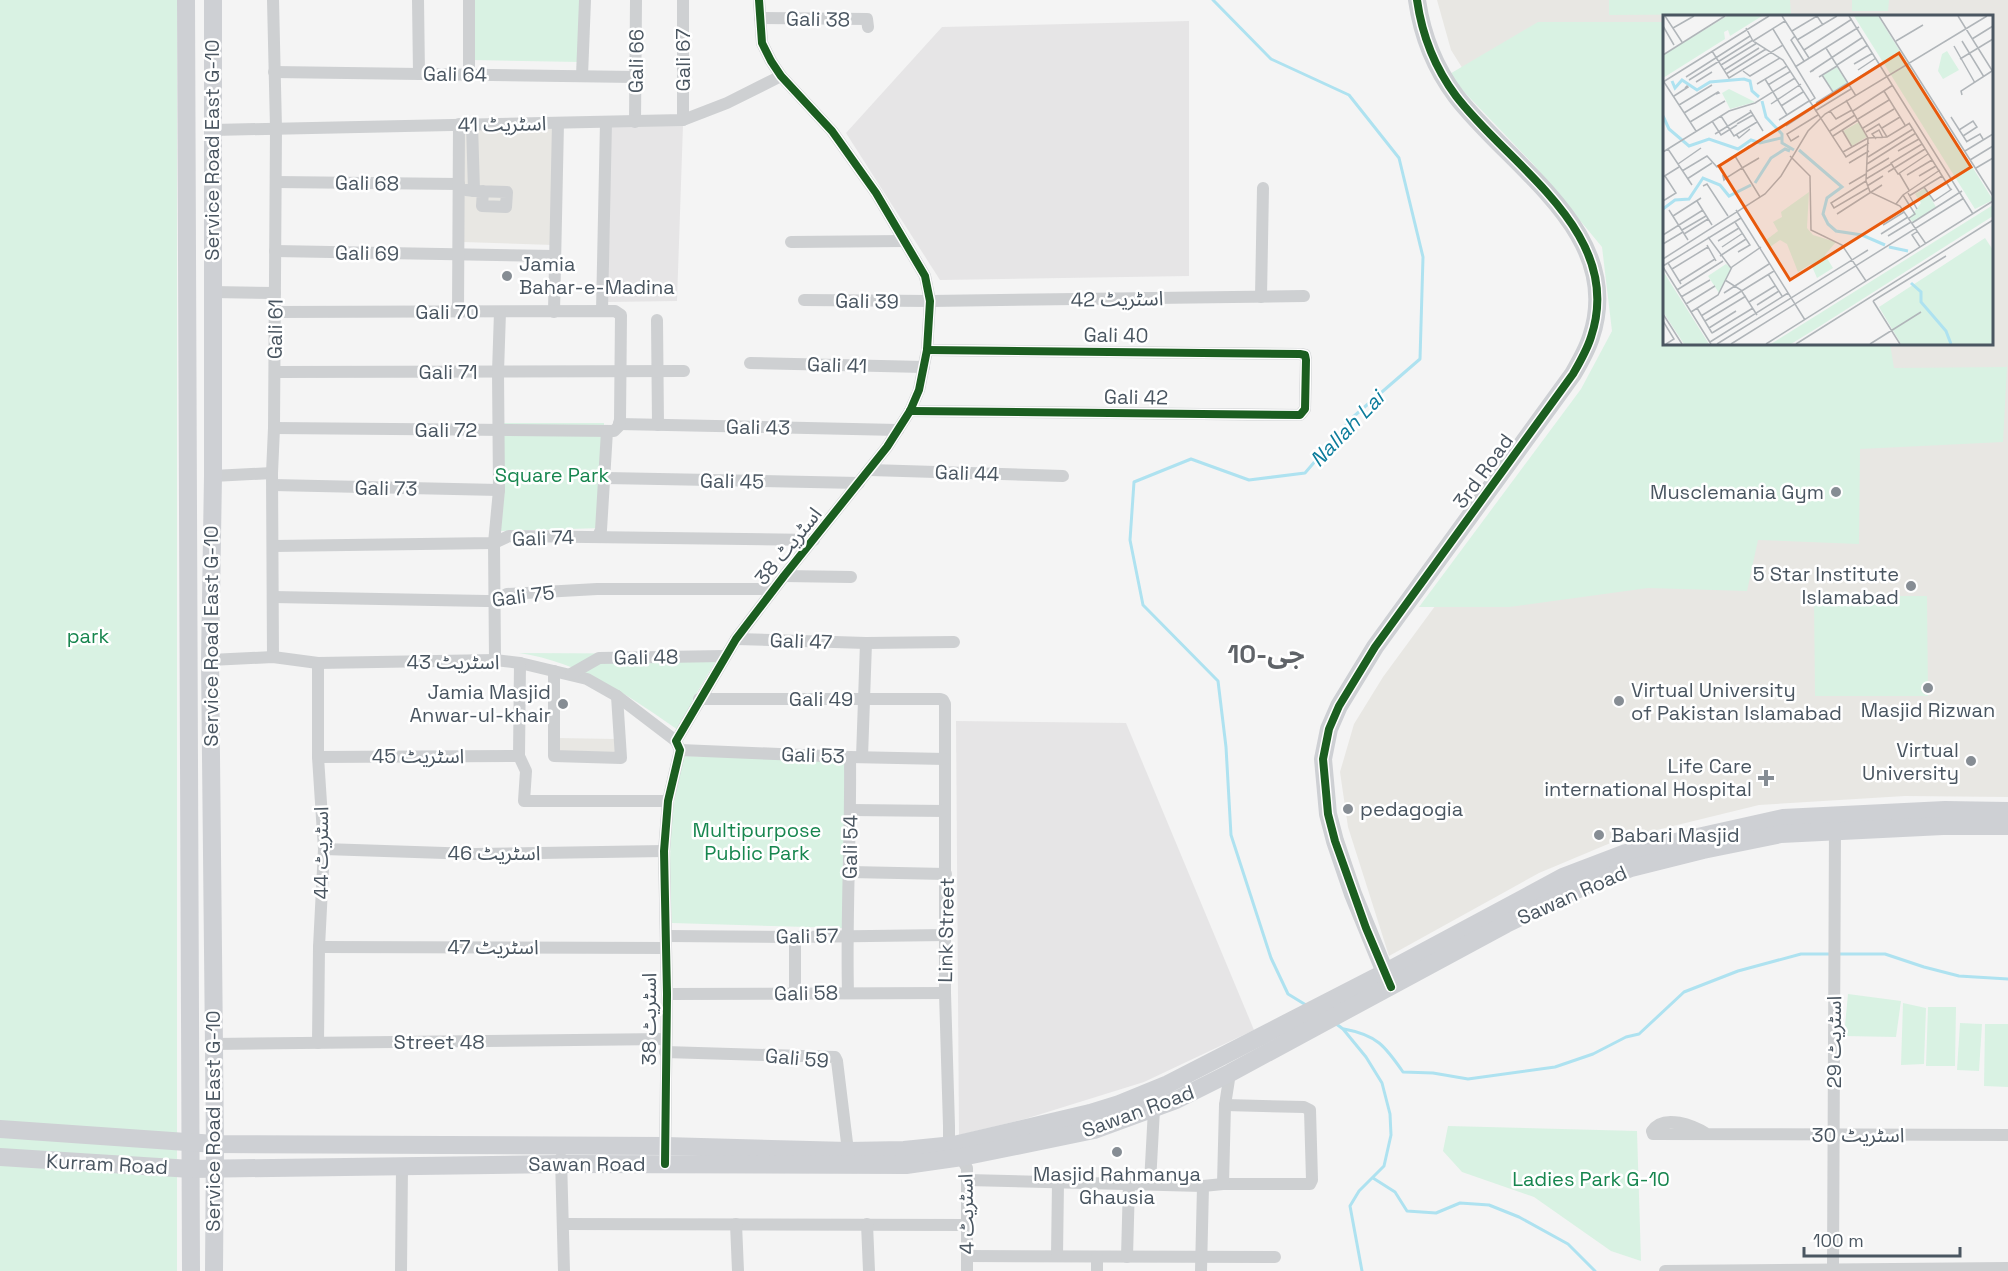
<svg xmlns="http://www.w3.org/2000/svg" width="2008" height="1271" font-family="'Space Grotesk','Noto Sans Arabic',sans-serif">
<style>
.commercial{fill:#e8e7e3;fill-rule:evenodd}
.education{fill:#e6e5e6}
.green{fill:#d9f2e3}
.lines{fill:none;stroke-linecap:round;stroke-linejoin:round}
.stream{stroke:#aee2f0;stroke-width:3}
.street{stroke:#ced0d2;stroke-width:12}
.secondary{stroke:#ced0d4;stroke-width:18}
.cycleway-casing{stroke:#fff;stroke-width:11}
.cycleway{stroke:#1b5e20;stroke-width:8}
.poi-dot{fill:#868d94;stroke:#fff;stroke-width:2}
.labels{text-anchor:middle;stroke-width:5;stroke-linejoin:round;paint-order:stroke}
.street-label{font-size:20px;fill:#4a5661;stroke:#fff}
.poi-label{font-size:20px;fill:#4a5661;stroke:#fff;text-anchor:end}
.park-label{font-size:20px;fill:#17864f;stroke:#fff}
.water-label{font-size:21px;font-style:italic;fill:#0c7c9b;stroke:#fff}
.district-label{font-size:26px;font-weight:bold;fill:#5f6368;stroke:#fff}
.inset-river{fill:none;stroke:#aee2f0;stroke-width:3}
.inset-road{fill:none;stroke:#b0b5b9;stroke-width:1.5}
.view{fill:#e8590c;fill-opacity:0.15;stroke:#e8590c;stroke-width:3}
.inset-edge{fill:none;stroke:#4a5661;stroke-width:3}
</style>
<rect width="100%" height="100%" fill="#f4f4f4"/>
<!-- commercial -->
<g class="commercial">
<path d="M1437,0H2008V797L1905,796L1759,805L1620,839L1539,873L1389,956L1348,827L1340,772L1354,724L1383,677L1518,493L1619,345L1613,234L1478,93L1451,50ZM1664,16H1992V344H1664Z"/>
<polygon points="463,120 555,122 553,245 463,242"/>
<polygon points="557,738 616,739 615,754 556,752"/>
</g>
<!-- education -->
<g class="education">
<polygon points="1189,21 1189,276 940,280 846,133 942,27"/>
<polygon points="683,125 677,301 608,302 611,126"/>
<polygon points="956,721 1126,723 1254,1030 1144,1082 1025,1119 959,1135"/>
</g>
<!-- green -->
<g class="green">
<rect x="0" y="0" width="177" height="1271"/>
<polygon points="472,0 581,0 580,62 471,60"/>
<polygon points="1609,0 1790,0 1791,14 1609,15"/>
<polygon points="1852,0 1889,0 1888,11 1852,11"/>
<polygon points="1538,22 1664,22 1664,344 1890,344 1894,368 2007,367 2003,442 1860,449 1859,544 1758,540 1747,591 1648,588 1509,607 1419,607 1581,389 1612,331 1602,247 1534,165 1448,75"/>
<polygon points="502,423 604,423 603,528 501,531"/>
<polygon points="1814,596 1927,596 1928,696 1815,696"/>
<path d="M519,653L720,654L693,699L681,732C631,697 581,662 519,653Z"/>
<path d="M685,756L845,760L843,928L672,923C670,879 668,836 676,792C679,780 680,768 685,756Z"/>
<polygon points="1848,994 1901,1001 1896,1037 1844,1036"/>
<polygon points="1903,1003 1926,1008 1924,1064 1901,1065"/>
<polygon points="1928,1007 1956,1007 1955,1066 1926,1066"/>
<polygon points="1960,1023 1982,1024 1979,1071 1957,1070"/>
<polygon points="1985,1024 2008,1024 2008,1087 1984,1086"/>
<polygon points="1448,1126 1637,1131 1641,1261 1611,1251 1534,1197 1462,1172 1443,1151"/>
</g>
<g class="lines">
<!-- stream -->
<g class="stream">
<polyline points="1213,0 1271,59 1349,95 1399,158 1423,257 1420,359 1353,417 1305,473 1249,480 1191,459 1134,482 1130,540 1143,605 1218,681 1226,747 1231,835 1271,958 1288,994 1306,1005"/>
<polyline points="1836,954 1885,954 1924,967 1959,976 2008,979"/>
<polyline points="1335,1023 1343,1029 1366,1057 1382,1083 1390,1114 1391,1135 1384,1166 1359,1191 1350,1206 1362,1271"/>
<path d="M1344,1029C1377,1035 1385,1046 1403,1072L1433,1073L1468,1079L1555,1067L1593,1054L1626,1037L1639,1034L1684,992L1738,971L1801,954H1830"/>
<polyline points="1373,1178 1395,1192 1407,1211 1436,1213 1460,1203 1489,1205 1519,1217 1568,1244 1595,1271"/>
</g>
<!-- street -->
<g class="street">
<polyline points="418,0 419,74"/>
<polyline points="469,0 469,75"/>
<polyline points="760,18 867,19 868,27"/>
<polyline points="274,72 635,77"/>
<polyline points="582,76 585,0"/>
<polyline points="683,120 683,0"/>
<polyline points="635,122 636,0"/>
<polyline points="213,130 683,120 727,103 781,76"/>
<polyline points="276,182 459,184"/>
<polyline points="466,190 474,191 472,124"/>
<polyline points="474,191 507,192 506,207 482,206 483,191"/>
<polyline points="791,242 904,241"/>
<polyline points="275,251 554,256"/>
<polyline points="212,292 275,293"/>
<polyline points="1261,297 1263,188"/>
<polyline points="804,300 930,301 1304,296"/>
<polyline points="602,311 606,122"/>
<polyline points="458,312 459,124"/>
<polyline points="554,312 558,123"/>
<polyline points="657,320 658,425"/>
<polyline points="750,363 924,367"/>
<polyline points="275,372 684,371"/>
<polyline points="910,411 1300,415 1305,409 1306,360 1305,355 1300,354 927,350"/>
<polyline points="619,424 898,430"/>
<polyline points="274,428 614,431 618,427 620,420 621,315 615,311 275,312"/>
<polyline points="870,470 1063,476"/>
<polyline points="213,476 272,473"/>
<polyline points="606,478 859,483"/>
<polyline points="273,485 499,490"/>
<polyline points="598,536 601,530 607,431"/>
<polyline points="274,546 494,543 509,536 814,540"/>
<polyline points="784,576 851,577"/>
<polyline points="273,597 486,601 495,601 507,594 597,589 774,589"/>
<polyline points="736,639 866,643 954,642"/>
<polyline points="273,657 272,473 274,428 276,128 273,0"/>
<polyline points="210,660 273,657 318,663 495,660 520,663 587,679 617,696 676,741"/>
<polyline points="495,660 494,543 499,490 498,372 500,312"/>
<polyline points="318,663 318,757 324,849 319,947 318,1043"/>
<polyline points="520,663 519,756 526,771 524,801 668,801"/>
<polyline points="554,671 554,756 621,758 617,696"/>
<polyline points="571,674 599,658 725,656"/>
<polyline points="699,699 940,699 943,700 945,704 945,993 949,1126 949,1138 967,1168 967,1271"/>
<polyline points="680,750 850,757 945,759"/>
<polyline points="318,757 519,756"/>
<polyline points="862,757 866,643"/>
<polyline points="851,810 945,811"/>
<polyline points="324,849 475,854 664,851"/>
<polyline points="850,872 946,874"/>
<polyline points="667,936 795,937 946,935"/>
<polyline points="319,947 666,948"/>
<path d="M848,993C846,914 851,836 850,757"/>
<polyline points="667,994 945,993"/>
<polyline points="795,994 795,937"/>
<polyline points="213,1044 665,1039"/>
<polyline points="665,1052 835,1057 837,1061 848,1151"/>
<path d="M1707,1134C1694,1126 1664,1113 1652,1131L1653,1134L2008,1135"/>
<polyline points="561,1158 564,1271"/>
<polyline points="665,1164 667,994 664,851 668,801 680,750 676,741 736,639 784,576 887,447 910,411 919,390 927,350 930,301 925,276 876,193 832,131 781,76 771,61 762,43 759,0"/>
<polyline points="967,1180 1203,1186 1223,1184 1310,1184 1312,1180 1310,1110 1304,1107 1225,1105"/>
<polyline points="1150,1183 1154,1109"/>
<polyline points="1223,1184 1225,1105 1230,1073"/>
<polyline points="563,1224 967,1225"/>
<polyline points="736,1224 738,1271"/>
<polyline points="867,1224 869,1271"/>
<polyline points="967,1256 1275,1257"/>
<polyline points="1057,1256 1058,1182"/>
<polyline points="1127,1257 1129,1183"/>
<polyline points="1833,1268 1835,825"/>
<polyline points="401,1271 402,1166"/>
<polyline points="1097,1271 1097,1257"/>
<polyline points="1201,1271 1203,1186"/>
<polyline points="1665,1271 2008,1268"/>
</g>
<!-- secondary -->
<g class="secondary">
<polyline points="186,0 191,1271"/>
<polyline points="213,0 213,476 210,660 215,1144 214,1271"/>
<path d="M1389,982L1353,894L1335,841L1328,814L1323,759L1329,729L1339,706L1375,647L1573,374C1580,362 1587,350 1591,337C1626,233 1510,167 1456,96C1435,68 1422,35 1417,0"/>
<polyline points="0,1129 215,1144 665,1146 848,1151 904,1150 954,1145 1090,1113 1119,1104 1168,1084 1384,973 1563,877 1626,853 1783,818 1945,810 2008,811"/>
<polyline points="0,1157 191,1169 560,1164 906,1165 962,1157 1094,1130 1176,1100 1230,1073 1506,924 1569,893 1631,868 1703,850 1781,834 1943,826 2008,826"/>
</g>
<defs>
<g id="cycleway">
<polyline points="910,411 1300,415 1305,409 1306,360 1305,355 1300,354 927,350"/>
<path d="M1391,987L1366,928L1335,841L1328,814L1323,759L1329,729L1339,706L1375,647L1573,374C1580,362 1587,350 1591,337C1626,233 1510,167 1456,96C1435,68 1422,35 1417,0"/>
<polyline points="665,1164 667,994 664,851 668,801 680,750 676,741 736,639 784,576 887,447 910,411 919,390 927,350 930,301 925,276 876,193 832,131 781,76 771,61 762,43 759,0"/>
</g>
</defs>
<!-- cycleway casing -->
<use href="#cycleway" class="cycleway-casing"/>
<!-- cycleway -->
<use href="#cycleway" class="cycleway"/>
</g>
<!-- markers -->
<g class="poi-dot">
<circle cx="507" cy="276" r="6"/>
<circle cx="1836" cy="492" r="6"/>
<circle cx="1911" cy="586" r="6"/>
<circle cx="1928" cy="688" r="6"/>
<circle cx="1619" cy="701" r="6"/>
<circle cx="563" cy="704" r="6"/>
<circle cx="1971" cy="761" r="6"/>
<path d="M1763 769h6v6h6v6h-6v6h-6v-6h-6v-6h6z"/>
<circle cx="1348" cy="809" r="6"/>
<circle cx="1599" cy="835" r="6"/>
<circle cx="1117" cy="1152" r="6"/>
</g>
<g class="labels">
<!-- street labels -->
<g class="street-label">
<text transform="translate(818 19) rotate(1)" y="7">Gali 38</text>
<text transform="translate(683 60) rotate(-90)" y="7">Gali 67</text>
<text transform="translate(636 61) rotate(-89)" y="7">Gali 66</text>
<text transform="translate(455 74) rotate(1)" y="7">Gali 64</text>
<text transform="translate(502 124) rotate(-1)" y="7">اسٹریٹ 41</text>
<text transform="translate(212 150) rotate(-90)" y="7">Service Road East G-10</text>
<text transform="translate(367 183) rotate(1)" y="7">Gali 68</text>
<text transform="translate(367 253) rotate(1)" y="7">Gali 69</text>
<text transform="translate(1117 299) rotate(-1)" y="7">اسٹریٹ 42</text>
<text transform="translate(867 301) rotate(1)" y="7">Gali 39</text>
<text x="447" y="319">Gali 70</text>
<text transform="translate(275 329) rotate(-89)" y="7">Gali 61</text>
<text transform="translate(1116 335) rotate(1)" y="7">Gali 40</text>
<text transform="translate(837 365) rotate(2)" y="7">Gali 41</text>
<text x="448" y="379">Gali 71</text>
<text transform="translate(1136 397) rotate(1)" y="7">Gali 42</text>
<text transform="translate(758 427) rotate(1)" y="7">Gali 43</text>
<text x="446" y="437">Gali 72</text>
<text transform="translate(1483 471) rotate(-54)" y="7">3rd Road</text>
<text transform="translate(967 473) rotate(2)" y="7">Gali 44</text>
<text transform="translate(732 481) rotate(1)" y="7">Gali 45</text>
<text transform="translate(386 488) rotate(1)" y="7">Gali 73</text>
<text transform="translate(543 538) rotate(-2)" y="7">Gali 74</text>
<text transform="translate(788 546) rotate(-51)" y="7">اسٹریٹ 38</text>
<text transform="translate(523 596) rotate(-7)" y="7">Gali 75</text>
<text transform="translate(211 636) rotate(-90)" y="7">Service Road East G-10</text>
<text transform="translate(801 641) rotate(2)" y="7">Gali 47</text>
<text transform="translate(646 657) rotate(-1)" y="7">Gali 48</text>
<text x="453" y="669">اسٹریٹ 43</text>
<text x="821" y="706">Gali 49</text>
<text transform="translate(813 755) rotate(2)" y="7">Gali 53</text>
<text x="418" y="763">اسٹریٹ 45</text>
<text transform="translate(850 847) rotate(-89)" y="7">Gali 54</text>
<text transform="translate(321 853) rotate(-90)" y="7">اسٹریٹ 44</text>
<text x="494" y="860">اسٹریٹ 46</text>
<text transform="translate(1572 895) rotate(-24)" y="7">Sawan Road</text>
<text transform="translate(946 930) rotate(-89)" y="7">Link Street</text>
<text transform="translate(807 936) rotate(-1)" y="7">Gali 57</text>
<text x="493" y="954">اسٹریٹ 47</text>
<text transform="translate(806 993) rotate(-1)" y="7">Gali 58</text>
<text transform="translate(649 1019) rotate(-90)" y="7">اسٹریٹ 38</text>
<text x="439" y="1049">Street 48</text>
<text transform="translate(1834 1042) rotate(-90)" y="7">اسٹریٹ 29</text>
<text transform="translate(797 1058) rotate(5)" y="7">Gali 59</text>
<text transform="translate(1138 1111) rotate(-20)" y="7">Sawan Road</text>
<text transform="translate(213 1121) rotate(-90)" y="7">Service Road East G-10</text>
<text x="1858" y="1142">اسٹریٹ 30</text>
<text transform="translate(107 1164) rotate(3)" y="7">Kurram Road</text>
<text x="587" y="1171">Sawan Road</text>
<text transform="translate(966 1214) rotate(-91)" y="7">اسٹریٹ 4</text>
</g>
<!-- poi labels -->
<g class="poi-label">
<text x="519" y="271" text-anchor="start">Jamia<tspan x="519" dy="23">Bahar-e-Madina</tspan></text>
<text x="1824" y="499">Musclemania Gym</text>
<text x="1899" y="581">5 Star Institute<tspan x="1899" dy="23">Islamabad</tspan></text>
<text x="1631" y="697" text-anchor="start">Virtual University<tspan x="1631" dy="23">of Pakistan Islamabad</tspan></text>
<text x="551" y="699">Jamia Masjid<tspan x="551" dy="23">Anwar-ul-khair</tspan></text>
<text x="1928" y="717" text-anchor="middle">Masjid Rizwan</text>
<text x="1959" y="757">Virtual<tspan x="1959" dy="23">University</tspan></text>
<text x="1752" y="773">Life Care<tspan x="1752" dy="23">international Hospital</tspan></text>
<text x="1360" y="816" text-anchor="start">pedagogia</text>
<text x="1611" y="842" text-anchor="start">Babari Masjid</text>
<text x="1117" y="1181" text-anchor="middle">Masjid Rahmanya<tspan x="1117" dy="23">Ghausia</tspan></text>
</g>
<!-- park labels -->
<g class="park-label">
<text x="552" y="482">Square Park</text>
<text x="88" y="643">park</text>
<text x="757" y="837">Multipurpose<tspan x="757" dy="23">Public Park</tspan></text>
<text x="1591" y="1186">Ladies Park G-10</text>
</g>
<!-- water labels -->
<g class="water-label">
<text transform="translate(1347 429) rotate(-46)" y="7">Nallah Lai</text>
</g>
<!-- district labels -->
<g class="district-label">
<text x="1266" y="663">جی-10</text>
</g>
</g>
<!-- overview -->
<g transform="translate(1663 15)">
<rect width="330" height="330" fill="#f4f4f4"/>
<path d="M64,1H99L67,21L65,15L61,17L62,24L0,63V40ZM191,1H215L330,185L312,194ZM284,36L296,55L280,64L275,56L279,39ZM174,52L184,68L170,77L160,60ZM66,74L92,87L67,94L59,78ZM196,107L204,122L189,131L180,116ZM262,173L273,192L250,207L246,203L258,188L252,179ZM146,177L144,213L150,220L173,227L162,240L170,253L154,263L148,249L135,257L124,229L117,225L107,232L103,225L115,216L110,207L119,202L118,197ZM330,190V201L154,313L128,329H108ZM322,223L330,235V329H238L216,292ZM63,249L68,253L56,278L45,261ZM0,256L46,329H21L0,297Z" fill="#d9f2e3"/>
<path class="inset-river" d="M9,66L12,73L19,65L34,75L47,67L81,64L87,66L89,76L96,82M99,86L103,102L119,119V128L131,135M0,101L6,114L26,131L46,124L75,134L88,125L97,128L118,123M136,135L179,172L164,183L160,199L165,209L173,216L199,220L222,230M92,168L108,143L122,134L127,136M0,194L12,185L26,184L40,163L57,170L66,181L88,170M226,232L245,236M248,268L258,277V287L283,316L288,329"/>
<path class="inset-road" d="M2,1L19,27M119,1L146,43M186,1L310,199M216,1L330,181M295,1L330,57M0,11L11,30M10,13L31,1M83,13L90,26L120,45L183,142L206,128M110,14L152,83L146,87M129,16L154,1L160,10M132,21L128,25L141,46M309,24L330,11M134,25L174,1M90,26L122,6M233,26L260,10M299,26L321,62M291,31L312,68M163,33L193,81M141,35L189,4M49,36L66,63L120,30M0,40L62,1M297,44L330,24M191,49L210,38M58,50L94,28M174,50L205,30M132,52L196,12M61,55L96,33M151,55L147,57L200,22M195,55L213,43M80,56L87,61L117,43M63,59L103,34M159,60L170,77M23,62L87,21M156,62L174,51M102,64L124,100M26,65L90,25M0,67L106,1M1,67L33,116M33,67L49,57M94,69L124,51M186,69L217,49M105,70L128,56M221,76L242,110M299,80L298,76L329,56M11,81L25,72L24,71L22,73M183,85L205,123L203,166L207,177L237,191L263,229M153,88L185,68M108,89L138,69M16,90L49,70M118,91L140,77M87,95L100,116M152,96L188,74M167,96L173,104L189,95M190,96L230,70M21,98L55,77L56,78L53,79M58,101L71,121L94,107M288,102L304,127M195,104L226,85M116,105L146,86M49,106L58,120L74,110M27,107L62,86M246,108L288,175M74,109L90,100M123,111L150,93M200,113L231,94M219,113L237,102M179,115L189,132M296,115L310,106L314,112L300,121M167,116L192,100M203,117L216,109L224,122M52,119L88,97M73,119L76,123L87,114M136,121L128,126L124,119L155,100M170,121L195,105M205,123L224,122L247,108M213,124L209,119L216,115L220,123M303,127L317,119L320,124M259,129L228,148L231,153L235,159L265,139M5,134L29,170M235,136L256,124M302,136L330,119M0,137L66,96L92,88L132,63M180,137L205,123M72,141L97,182M127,141L147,161L148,215L179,230L203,266M205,142L250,114M307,145L330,131M186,148L206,136M15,149L38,133M204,149L253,118M313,153L330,143M19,156L44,141L54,152L87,131H86L83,133M203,157L226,143M225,157L262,134M236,158L246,175M244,160L269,145M256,161L273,151M0,162L16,152M63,163L60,161L61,165L63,163L79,153L96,143L91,146M24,164L49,148M203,164L228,149M203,166L168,188L171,193L205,173M186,169L203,159M40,171L44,169L65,201M204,171L220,161M261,172L271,186L289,174M245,178L254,194M240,180L252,199L246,203M246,181L279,161M0,186L13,178L2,161M34,186L49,210M233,189L240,180L277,155M6,195L25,225M73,195L142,305M174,199L219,170M10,201L38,183M72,207L87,230L75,237M249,208L299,176M220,210L241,197M19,215L43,201M255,216L249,220L257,232M21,219L45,204M218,219L245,202M0,220L40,195M225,221L248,207M45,222L68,253M55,226L76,213M0,229L20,217M44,230L53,246M59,232L80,218M57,241L83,224M0,244L102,179L118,161L145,116L162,99L324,1M5,248L18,269M0,251L78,203M0,252L48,329M9,254L45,232M105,259L119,281M62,265L78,275L94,300M17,266L52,244M14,275L60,246M61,278L106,249M18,282L47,265M210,286L237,329M210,286L283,241M86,287L112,271M23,289L52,271M94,290L116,276M34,293L49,318M28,297L55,280L69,252L98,232M0,299L19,329M38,301L111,256M0,306L11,324L3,329M42,306L83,281M46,313L73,296M49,318L90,293M47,327L125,278M54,329L205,235M68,329L301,183M103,329L330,186M133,329L330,205M207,329L258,297"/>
<path class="view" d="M236,38L308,152L127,265L56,151Z"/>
<rect width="330" height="330" class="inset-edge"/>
</g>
<!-- scale -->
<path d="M1804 1247v9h156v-9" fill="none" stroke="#4a5661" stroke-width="3"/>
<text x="1813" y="1247" font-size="18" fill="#4a5661" stroke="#ffffff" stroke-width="4.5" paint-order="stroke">100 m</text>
</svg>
